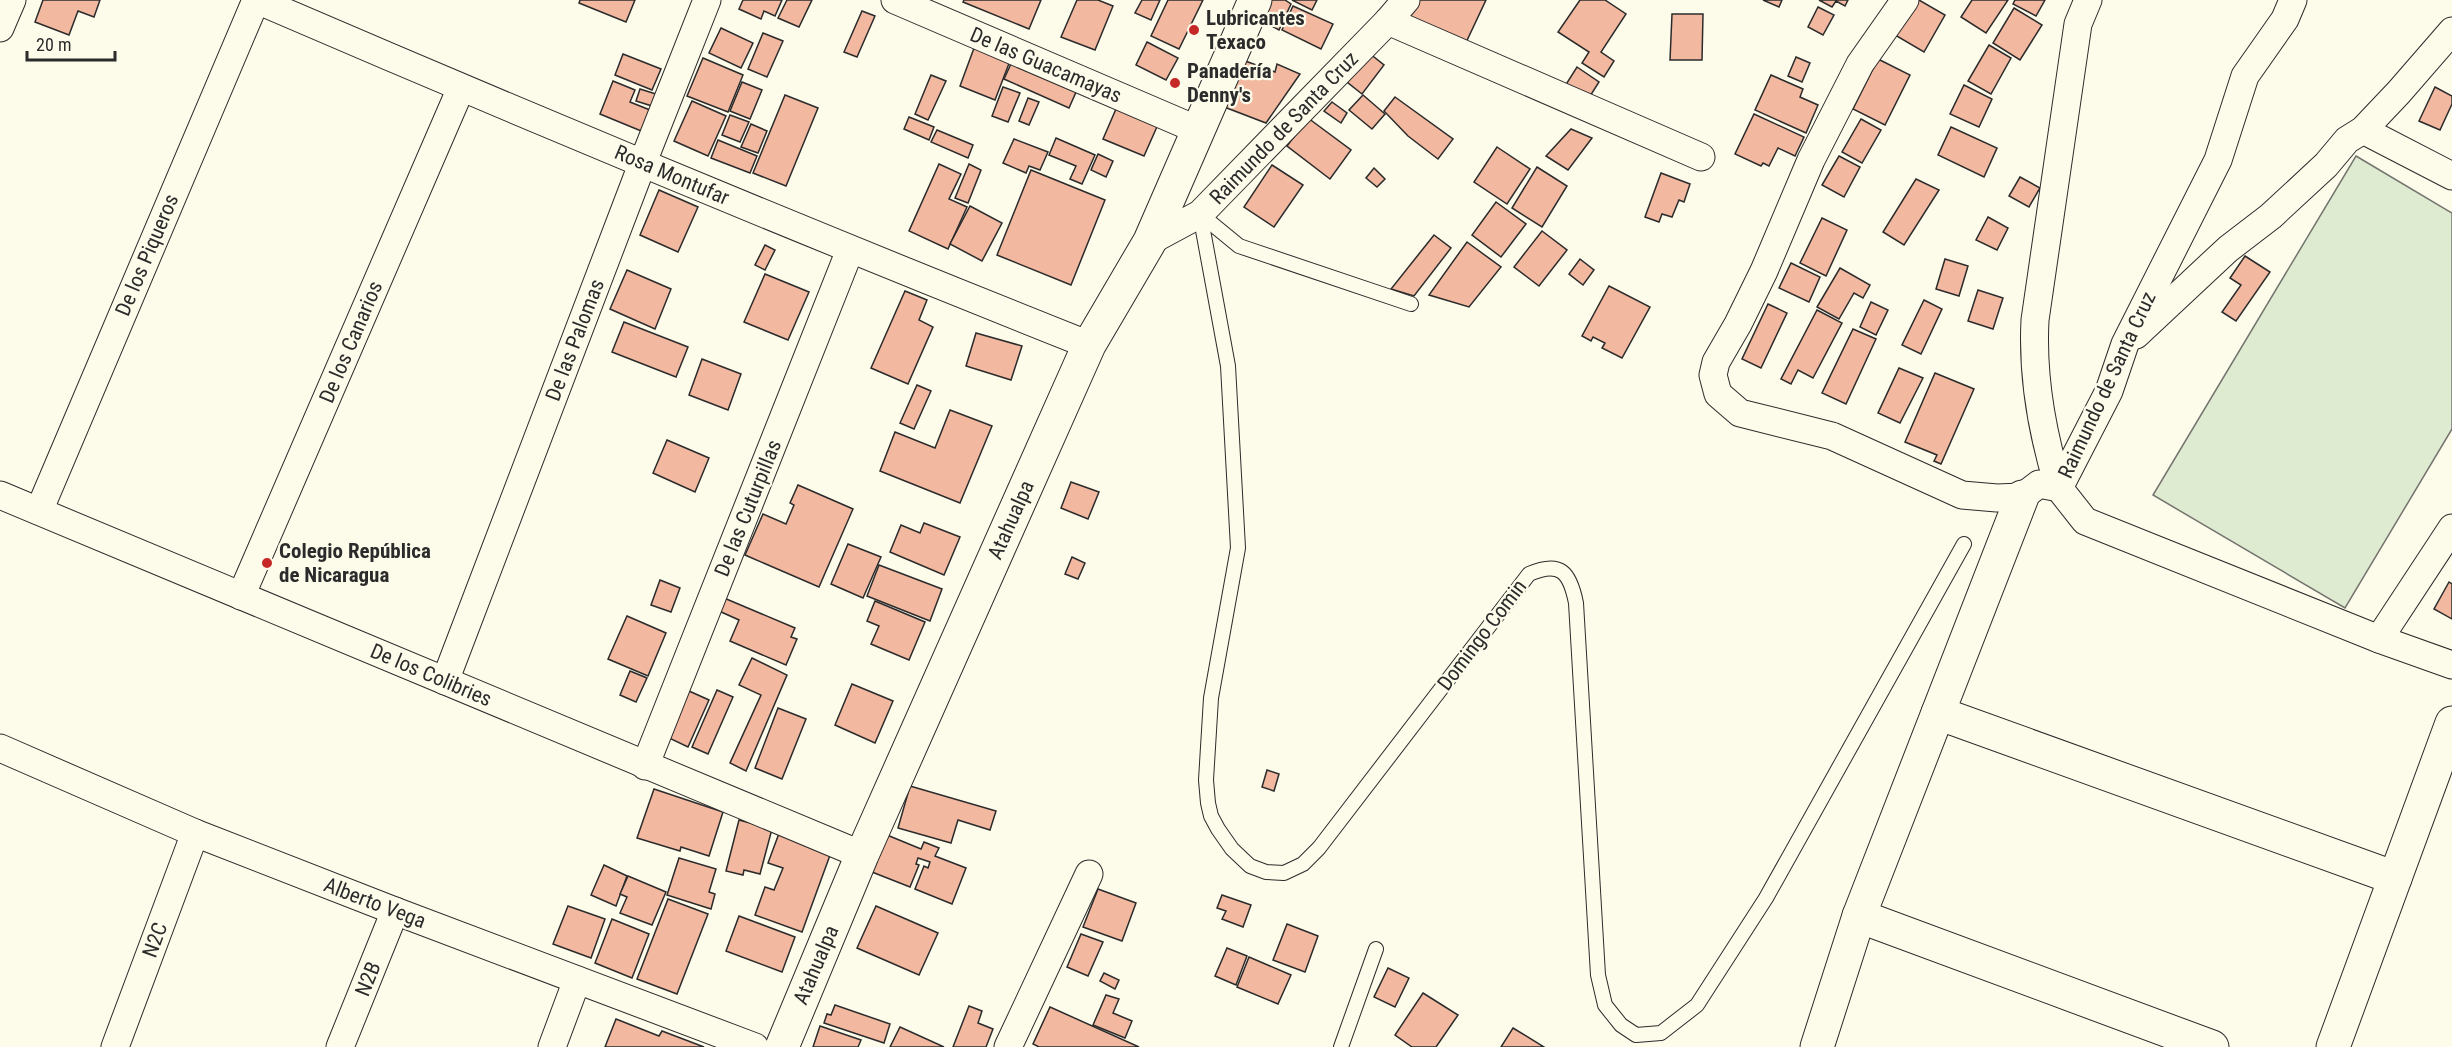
<svg xmlns="http://www.w3.org/2000/svg" width="2452" height="1047" font-family="'Roboto Condensed',sans-serif">
<style>
.garden{fill:#deebd1;stroke:#74746e;stroke-width:1.5}
.building{fill:#f2b8a0;stroke:#2b2b2b;stroke-width:1.5}
.lines{fill:none;stroke-linecap:round;stroke-linejoin:round}
.service-casing{stroke:#2b2b2b;stroke-width:16}
.minor-casing{stroke:#2b2b2b;stroke-width:29}
.tertiary-casing{stroke:#2b2b2b;stroke-width:35}
.service{stroke:#fdfbea;stroke-width:14}
.minor{stroke:#fdfbea;stroke-width:27}
.tertiary{stroke:#fdfbea;stroke-width:33}
.poi-dot{fill:#c62828;stroke:#fdfbea;stroke-width:2}
.labels{text-anchor:middle;stroke-width:4.5;stroke-linejoin:round;paint-order:stroke}
.poi-label{font-size:21px;font-weight:bold;fill:#2b2b2b;stroke:#fdfbea;text-anchor:start}
.street-label{font-size:21px;fill:#2b2b2b;stroke:#fdfbea}
</style>
<rect width="100%" height="100%" fill="#fdfbea"/>
<!-- garden -->
<polygon class="garden" points="2356,156 2452,213 2452,429 2345,608 2153,495"/>
<!-- building -->
<g class="building">
<polygon points="43,0 100,0 94,17 78,11 69,35 35,22"/>
<polygon points="580,0 635,0 626,22 579,3"/>
<polygon points="743,0 782,0 775,16 764,11 761,19 739,9"/>
<polygon points="787,0 812,0 799,27 778,18"/>
<polygon points="964,0 1041,0 1029,29 963,2"/>
<polygon points="1077,0 1098,0 1113,6 1095,50 1061,37"/>
<polygon points="1142,0 1160,0 1151,20 1135,13"/>
<polygon points="1168,0 1203,0 1179,49 1151,36"/>
<polygon points="1255,0 1285,0 1291,4 1279,30 1248,13"/>
<polygon points="1292,0 1317,0 1312,10"/>
<polygon points="1418,0 1486,0 1462,51 1396,23"/>
<polygon points="1580,0 1605,0 1626,14 1601,52 1614,61 1604,77 1582,63 1589,52 1558,32"/>
<polygon points="1763,0 1782,0 1779,7"/>
<polygon points="1819,0 1848,0 1845,6 1836,1 1832,7"/>
<polygon points="1915,0 1919,0 1945,15 1924,52 1895,35"/>
<polygon points="1972,0 2008,0 1986,33 1961,17"/>
<polygon points="2015,0 2045,0 2036,16 2013,4"/>
<polygon points="1293,6 1333,24 1321,49 1282,30"/>
<polygon points="1818,7 1834,15 1823,35 1808,27"/>
<polygon points="2014,8 2042,25 2020,60 1993,43"/>
<polygon points="862,11 875,16 857,57 844,52"/>
<polygon points="1672,14 1703,14 1702,60 1670,60"/>
<polygon points="721,28 753,43 741,68 709,53"/>
<polygon points="763,33 783,41 767,77 748,69"/>
<polygon points="977,40 1013,53 995,100 960,86"/>
<polygon points="1147,42 1178,58 1166,80 1136,65"/>
<polygon points="1989,45 2011,58 1991,94 1968,81"/>
<polygon points="1016,53 1080,83 1069,108 1004,79"/>
<polygon points="1369,53 1384,65 1362,94 1347,82"/>
<polygon points="623,54 661,69 652,90 615,75"/>
<polygon points="1796,57 1810,63 1802,82 1788,76"/>
<polygon points="703,58 743,75 728,112 687,96"/>
<polygon points="1240,59 1275,72 1277,64 1300,74 1266,123 1219,105"/>
<polygon points="1878,59 1910,75 1885,125 1853,109"/>
<polygon points="1577,67 1599,82 1587,101 1565,86"/>
<polygon points="931,75 946,81 928,120 915,114"/>
<polygon points="1771,75 1803,89 1800,97 1818,105 1806,133 1755,110"/>
<polygon points="613,81 635,90 630,102 655,112 646,133 600,114"/>
<polygon points="742,82 762,90 750,119 730,111"/>
<polygon points="1964,85 1992,99 1979,127 1950,114"/>
<polygon points="1003,87 1020,93 1008,122 992,116"/>
<polygon points="2435,87 2452,96 2452,104 2440,130 2419,121"/>
<polygon points="640,89 656,94 652,106 636,101"/>
<polygon points="785,95 818,108 786,186 753,173"/>
<polygon points="1363,95 1385,114 1372,129 1349,110"/>
<polygon points="1395,97 1453,139 1438,159 1408,136 1384,111"/>
<polygon points="1028,98 1039,102 1029,125 1019,121"/>
<polygon points="692,101 726,116 708,156 674,141"/>
<polygon points="1119,102 1160,120 1144,156 1103,139"/>
<polygon points="1332,102 1347,113 1341,123 1324,111"/>
<polygon points="1754,114 1804,137 1795,156 1778,148 1769,166 1763,163 1761,166 1735,154"/>
<polygon points="730,115 749,122 740,142 722,135"/>
<polygon points="909,117 934,127 929,140 904,129"/>
<polygon points="1308,118 1351,150 1330,179 1287,146"/>
<polygon points="1861,119 1881,130 1862,163 1842,152"/>
<polygon points="751,124 767,131 758,153 741,147"/>
<polygon points="1951,127 1997,148 1984,177 1938,155"/>
<polygon points="1571,129 1592,138 1568,170 1546,156"/>
<polygon points="937,130 973,145 968,158 931,142"/>
<polygon points="1056,138 1095,155 1082,184 1070,179 1076,166 1049,155"/>
<polygon points="1014,139 1048,152 1040,170 1029,166 1026,173 1003,163"/>
<polygon points="718,140 757,156 750,173 711,158"/>
<polygon points="1497,147 1530,169 1507,204 1474,182"/>
<polygon points="1098,154 1113,161 1106,177 1091,170"/>
<polygon points="1839,156 1860,167 1844,197 1822,185"/>
<polygon points="939,164 961,174 949,199 967,207 948,249 909,231"/>
<polygon points="969,164 981,170 968,203 955,198"/>
<polygon points="1272,165 1303,185 1274,227 1244,207"/>
<polygon points="1537,167 1567,186 1542,227 1512,208"/>
<polygon points="1374,168 1385,179 1377,187 1366,178"/>
<polygon points="1031,170 1105,200 1071,285 997,255"/>
<polygon points="1661,173 1690,184 1684,202 1679,200 1672,217 1662,214 1659,222 1645,217"/>
<polygon points="2020,177 2040,188 2029,207 2009,196"/>
<polygon points="1916,179 1939,190 1904,245 1883,232"/>
<polygon points="659,190 698,207 678,252 640,235"/>
<polygon points="1496,202 1526,224 1501,257 1472,235"/>
<polygon points="970,206 1002,223 982,261 950,244"/>
<polygon points="1988,217 2008,228 1997,250 1976,240"/>
<polygon points="1822,218 1847,230 1826,276 1800,263"/>
<polygon points="1542,231 1567,250 1539,286 1514,267"/>
<polygon points="1434,235 1451,248 1414,296 1391,289"/>
<polygon points="1467,242 1501,267 1469,307 1429,295"/>
<polygon points="765,245 775,250 765,270 755,265"/>
<polygon points="2245,256 2270,272 2236,321 2222,312 2241,285 2230,278"/>
<polygon points="1580,259 1594,270 1583,285 1569,274"/>
<polygon points="1945,259 1968,266 1959,296 1936,289"/>
<polygon points="1791,263 1820,277 1809,302 1779,288"/>
<polygon points="1840,268 1870,285 1863,298 1854,293 1839,319 1817,307"/>
<polygon points="627,270 671,289 655,329 610,309"/>
<polygon points="765,274 809,292 788,340 744,322"/>
<polygon points="1609,286 1650,307 1622,358 1602,348 1605,343 1593,337 1591,341 1582,336"/>
<polygon points="1978,290 2003,298 1993,329 1968,321"/>
<polygon points="905,291 927,300 919,320 933,327 908,384 871,368"/>
<polygon points="1924,300 1942,309 1921,354 1902,345"/>
<polygon points="1871,302 1888,310 1876,335 1860,327"/>
<polygon points="1768,304 1787,313 1761,368 1742,359"/>
<polygon points="1817,310 1842,323 1813,378 1798,370 1791,384 1781,379"/>
<polygon points="624,322 688,347 676,377 612,352"/>
<polygon points="1853,329 1876,339 1846,404 1822,393"/>
<polygon points="976,333 1022,346 1011,380 966,366"/>
<polygon points="702,359 741,374 728,410 689,395"/>
<polygon points="1899,368 1923,378 1900,423 1878,413"/>
<polygon points="1935,373 1974,389 1941,464 1934,461 1937,455 1905,442"/>
<polygon points="917,385 931,391 914,429 900,423"/>
<polygon points="950,410 992,426 960,503 880,471 895,432 935,448"/>
<polygon points="667,440 709,458 695,492 653,473"/>
<polygon points="1071,482 1099,492 1088,519 1061,508"/>
<polygon points="798,485 853,509 819,587 745,555 763,514 786,524 794,505 790,503"/>
<polygon points="924,523 960,537 944,575 890,552 901,525 920,533"/>
<polygon points="848,544 881,557 863,598 831,584"/>
<polygon points="1072,557 1085,563 1078,579 1065,574"/>
<polygon points="879,565 942,589 930,621 867,596"/>
<polygon points="660,580 680,588 671,612 651,605"/>
<polygon points="2449,582 2452,584 2452,619 2434,609"/>
<polygon points="724,598 795,628 791,637 797,639 786,665 730,641 739,620 719,611"/>
<polygon points="875,601 925,622 909,660 871,644 879,626 867,621"/>
<polygon points="627,616 666,633 648,676 608,659"/>
<polygon points="752,658 787,675 746,771 730,763 761,695 739,685"/>
<polygon points="630,671 647,678 636,702 620,695"/>
<polygon points="852,684 893,701 875,743 835,725"/>
<polygon points="717,690 733,697 708,754 692,747"/>
<polygon points="689,691 709,700 688,747 669,738"/>
<polygon points="778,708 806,719 782,779 755,768"/>
<polygon points="1267,770 1279,774 1274,791 1262,787"/>
<polygon points="910,786 996,811 990,830 958,820 951,843 898,828"/>
<polygon points="654,789 723,812 709,856 681,847 680,851 637,838"/>
<polygon points="739,820 772,829 760,874 744,870 743,875 726,871"/>
<polygon points="781,828 833,847 802,932 755,915 765,887 774,890 783,868 768,863"/>
<polygon points="887,835 921,849 924,842 939,848 935,856 966,868 952,904 915,889 924,866 928,868 930,862 918,858 916,864 919,865 910,887 872,872"/>
<polygon points="679,858 716,869 709,892 715,894 711,909 667,895"/>
<polygon points="604,865 627,876 616,906 591,895"/>
<polygon points="628,876 666,892 652,925 620,913 627,897 620,894"/>
<polygon points="1098,889 1136,903 1122,941 1083,927"/>
<polygon points="1222,895 1251,905 1243,927 1222,919 1226,911 1217,908"/>
<polygon points="668,899 708,914 677,994 637,979"/>
<polygon points="568,906 605,919 591,958 553,944"/>
<polygon points="876,906 938,933 919,975 857,948"/>
<polygon points="739,916 795,937 782,972 726,951"/>
<polygon points="612,919 649,934 632,978 595,963"/>
<polygon points="1287,924 1318,936 1305,972 1273,960"/>
<polygon points="1081,934 1103,942 1088,976 1067,967"/>
<polygon points="1227,948 1247,956 1236,985 1215,976"/>
<polygon points="1249,957 1291,975 1278,1004 1237,987"/>
<polygon points="1388,968 1409,978 1395,1007 1374,997"/>
<polygon points="1104,973 1119,980 1115,989 1100,981"/>
<polygon points="1423,993 1458,1015 1436,1047 1412,1047 1395,1035"/>
<polygon points="1106,995 1119,999 1113,1013 1132,1021 1125,1038 1093,1025"/>
<polygon points="835,1005 890,1024 884,1043 824,1023 827,1014 831,1015"/>
<polygon points="969,1006 982,1011 978,1023 993,1029 986,1047 953,1047"/>
<polygon points="1050,1007 1139,1047 1039,1047 1033,1044"/>
<polygon points="616,1019 659,1036 662,1031 704,1047 605,1047"/>
<polygon points="820,1026 861,1040 858,1047 813,1047"/>
<polygon points="900,1027 944,1047 890,1047"/>
<polygon points="1513,1028 1544,1047 1501,1047"/>
</g>
<g class="lines">
<defs>
<g id="service">
<path d="M1200,214L1228,366L1238,548L1211,698L1206,780L1208,803L1211,816L1218,829L1232,849L1250,866L1266,872L1284,873L1303,864L1319,848L1529,574C1561,560 1570,573 1576,603L1598,975L1605,1005L1621,1025L1636,1035L1661,1033L1697,1005L1766,898L1964,544"/>
<polyline points="1200,214 1239,246 1411,304"/>
<polyline points="1341,1047 1376,949"/>
</g>
<g id="minor">
<path d="M257,0C533,119 810,234 1089,345"/>
<polyline points="895,0 1198,130"/>
<polyline points="1905,0 1860,64 1811,160 1764,271 1738,324 1716,362 1713,375 1718,394 1740,413 1832,436 1962,495 1997,498 2022,497 2039,484 2059,488 2085,521 2379,639 2452,665"/>
<path d="M2088,0L2078,24L2035,320C2032,377 2042,433 2059,488L2109,391L2125,344L2218,160L2245,76L2285,19L2293,0"/>
<polyline points="1388,21 1701,157"/>
<polyline points="0,28 12,0"/>
<polyline points="2363,130 2452,176"/>
<polyline points="1150,241 1200,214 1388,21 1406,0"/>
<polyline points="2136,335 2228,249 2271,216 2326,165 2347,140 2363,130 2399,92 2452,31"/>
<polyline points="0,495 862,855"/>
<polyline points="39,511 256,0"/>
<polyline points="241,596 461,88"/>
<polyline points="2379,639 2452,528"/>
<polyline points="445,681 643,162 707,0"/>
<polyline points="0,748 195,833 395,911 755,1047"/>
<polyline points="645,766 850,250"/>
<polyline points="115,1047 195,833"/>
<polyline points="340,1047 395,911"/>
<polyline points="552,1047 577,980"/>
<polyline points="1008,1047 1089,874"/>
</g>
<g id="tertiary">
<polyline points="1938,713 2395,878"/>
<polyline points="1859,916 2212,1047"/>
<polyline points="782,1047 862,855 1089,345 1150,241 1255,0"/>
<polyline points="1817,1047 1859,916 2022,497"/>
<polyline points="2333,1047 2452,723"/>
</g>
</defs>
<!-- service casing -->
<use href="#service" class="service-casing"/>
<!-- minor casing -->
<use href="#minor" class="minor-casing"/>
<!-- tertiary casing -->
<use href="#tertiary" class="tertiary-casing"/>
<!-- service -->
<use href="#service" class="service"/>
<!-- minor -->
<use href="#minor" class="minor"/>
<!-- tertiary -->
<use href="#tertiary" class="tertiary"/>
</g>
<!-- markers -->
<g class="poi-dot">
<circle cx="1194" cy="30" r="6"/>
<circle cx="1175" cy="83" r="6"/>
<circle cx="267" cy="563" r="6"/>
</g>
<g class="labels">
<!-- poi labels -->
<g class="poi-label">
<text x="1206" y="25">Lubricantes<tspan x="1206" dy="24">Texaco</tspan></text>
<text x="1187" y="78">Panadería<tspan x="1187" dy="24">Denny's</tspan></text>
<text x="279" y="558">Colegio República<tspan x="279" dy="24">de Nicaragua</tspan></text>
</g>
<!-- street labels -->
<g class="street-label">
<text transform="translate(1046 65) rotate(23)" y="7">De las Guacamayas</text>
<text transform="translate(1284 128) rotate(-46)" y="7">Raimundo de Santa Cruz</text>
<text transform="translate(672 175) rotate(23)" y="7">Rosa Montufar</text>
<text transform="translate(147 255) rotate(-67)" y="7">De los Piqueros</text>
<text transform="translate(575 340) rotate(-69)" y="7">De las Palomas</text>
<text transform="translate(351 342) rotate(-67)" y="7">De los Canarios</text>
<text transform="translate(2107 385) rotate(-65)" y="7">Raimundo de Santa Cruz</text>
<text transform="translate(748 508) rotate(-68)" y="7">De las Cuturpillas</text>
<text transform="translate(1011 520) rotate(-66)" y="7">Atahualpa</text>
<text transform="translate(1482 635) rotate(-53)" y="7">Domingo Comin</text>
<text transform="translate(431 675) rotate(23)" y="7">De los Colibries</text>
<text transform="translate(375 903) rotate(21)" y="7">Alberto Vega</text>
<text transform="translate(155 940) rotate(-70)" y="7">N2C</text>
<text transform="translate(816 965) rotate(-67)" y="7">Atahualpa</text>
<text transform="translate(368 979) rotate(-68)" y="7">N2B</text>
</g>
</g>
<!-- scale -->
<path d="M27 51v9h88v-9" fill="none" stroke="#2b2b2b" stroke-width="3"/>
<text x="36" y="51" font-size="18" fill="#2b2b2b" stroke="#fdfbea" stroke-width="4.5" paint-order="stroke">20 m</text>
</svg>
